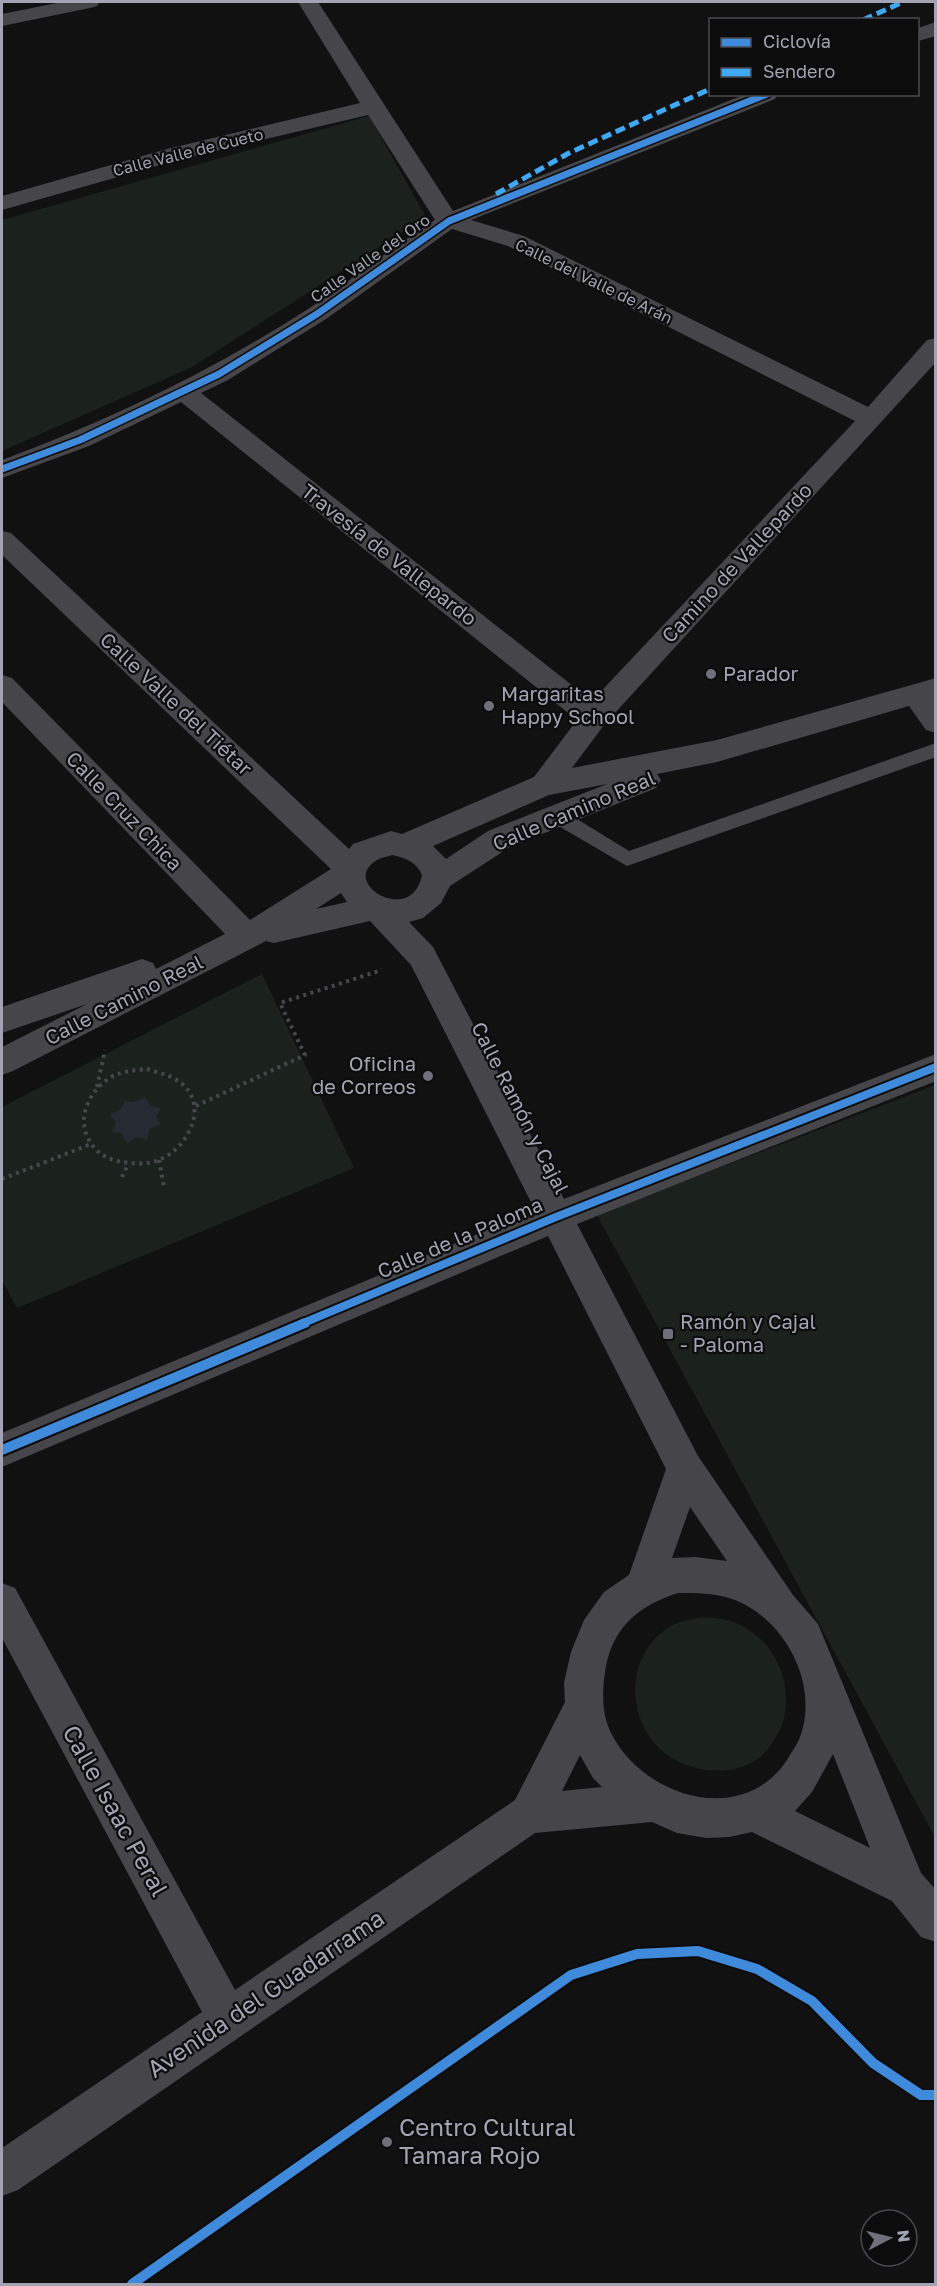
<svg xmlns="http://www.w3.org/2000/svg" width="937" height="2286" font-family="'Golos Text',sans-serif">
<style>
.green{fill:#1b221e}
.water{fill:#262a33}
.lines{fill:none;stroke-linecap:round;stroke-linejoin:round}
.path{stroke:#47474c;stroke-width:4;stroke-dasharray:3 4.5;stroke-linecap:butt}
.lane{fill:#46464a;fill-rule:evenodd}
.street{fill:#46464a;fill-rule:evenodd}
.quiet{stroke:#3fa9f5;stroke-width:5;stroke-dasharray:10 5;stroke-linecap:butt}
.cycleway-far2-casing{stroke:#0c0c0d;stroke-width:10}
.cycleway-far1-casing{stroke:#0c0c0d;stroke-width:12}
.cycleway-casing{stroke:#0c0c0d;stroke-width:14}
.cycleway-far2{stroke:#408adc;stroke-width:7}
.cycleway-far1{stroke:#408adc;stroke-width:8}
.cycleway{stroke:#408adc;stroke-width:10}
.poi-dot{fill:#6f707b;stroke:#0c0c0d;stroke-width:2}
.labels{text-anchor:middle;stroke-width:4.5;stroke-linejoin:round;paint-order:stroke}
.far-street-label{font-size:16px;fill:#a2a3b3;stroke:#0c0c0d}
.street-label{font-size:20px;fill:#a2a3b3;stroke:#0c0c0d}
.poi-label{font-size:20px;fill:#a2a3b3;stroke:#0c0c0d;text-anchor:start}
.near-street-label{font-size:24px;fill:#a2a3b3;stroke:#0c0c0d}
.near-poi-label{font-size:24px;fill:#a2a3b3;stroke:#0c0c0d;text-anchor:start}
</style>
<rect width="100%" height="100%" fill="#111112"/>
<!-- green -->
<g class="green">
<polygon points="369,116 426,217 192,367 2,451 2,220"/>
<polygon points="262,974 354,1168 17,1308 2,1280 2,1107"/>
<polygon points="935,1085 935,1837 597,1215"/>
<path d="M702,1617C712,1618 724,1618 733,1622C770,1635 791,1675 785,1712C784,1718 783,1724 780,1729C776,1736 773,1743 768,1749C742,1781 685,1775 658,1747C624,1712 628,1651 671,1626C680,1621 692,1619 702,1617Z"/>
</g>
<!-- water -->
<polygon class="water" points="145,1097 150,1106 161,1108 156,1117 161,1124 150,1129 147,1139 136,1137 127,1143 121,1133 112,1132 116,1122 110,1114 121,1109 125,1101 133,1102"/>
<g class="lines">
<!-- path -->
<g class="path">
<path d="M147,1069C156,1072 165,1074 173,1078C211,1097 193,1143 163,1158C150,1165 136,1164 122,1162C108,1160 96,1153 89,1140C75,1116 92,1086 115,1075C125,1071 136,1070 147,1069Z"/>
<polyline points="97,1087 105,1050"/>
<polyline points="196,1106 305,1055 280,1003 382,970"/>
<polyline points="159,1160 164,1187"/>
<polyline points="122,1177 128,1164"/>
<polyline points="2,1179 91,1144"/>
</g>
<!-- lane -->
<polygon class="lane" points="936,743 936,757 627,866 550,821 548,816 550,811 557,809 564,811 629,851"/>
<!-- street -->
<g class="street">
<polygon points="62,2 100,2 97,6 90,8 2,26 2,14"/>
<path d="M298,2H318L453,211L746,94H778L775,99L471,220L524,236L868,407L927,340L936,338V362L604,725L572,768L717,740L936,678V733L926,730L909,706L717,762L657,774L661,780L656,788L510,847L450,886L441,903L423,918L409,922L433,947L564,1199L936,1054V1081L577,1224L698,1456L793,1595L818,1624L921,1873L936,1890V1942L921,1937L892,1901L752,1832L729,1837L707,1838L677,1833L652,1822L535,1833L18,2190L2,2196V2148L202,2012L2,1638V1583L15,1588L235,1990L515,1800L565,1702L564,1683L571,1652L584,1620L604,1592L629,1575L666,1469L548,1236L2,1467V1433L535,1210L411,965L370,921L274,943L266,941L13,1071L2,1075V1047L87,1004L2,1033V1007L142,959L153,963L156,969L225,934L2,702V675L12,678L250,920L331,869L2,555V531L11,533L349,849L353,844L391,831L402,834L534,777L577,720L181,402L89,446L2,478V460C109,420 212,371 308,309C351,281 391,247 435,220L368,115L181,159L2,210V196L167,149L360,103ZM452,229L508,246L855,421L592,701L201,393L228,380L326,319ZM607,784L488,831L446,859L433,846L549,795ZM392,855C404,857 417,862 422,875C412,926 342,885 374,862C379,858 386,857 392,855ZM341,893L347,902L316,909ZM690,1507L727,1561L695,1557L672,1558ZM678,1593C696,1593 715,1593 732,1599C784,1617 820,1684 800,1737C797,1745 791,1753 787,1760C742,1828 643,1797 611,1733C601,1713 602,1688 606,1666C614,1626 640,1605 678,1593ZM833,1754L870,1848L795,1811L812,1792ZM580,1755L593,1778L602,1787L562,1791Z"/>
<polygon points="936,22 936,36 918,41 918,28"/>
</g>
<!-- quiet -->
<g class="quiet">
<polyline points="863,20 903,2"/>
<polyline points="496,194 569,153 710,89"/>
</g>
<defs>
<polyline id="cycleway-far2" points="2,469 80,440 219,374 317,314 449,221 767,94"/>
<polyline id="cycleway-far1" points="301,1324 556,1217 936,1067"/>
<g id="cycleway">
<polyline points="2,1450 305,1323"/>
<polyline points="132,2284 571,1975 637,1954 698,1951 757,1969 812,2001 873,2063 921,2095 936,2095"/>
</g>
</defs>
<!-- cycleway-far2 casing -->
<use href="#cycleway-far2" class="cycleway-far2-casing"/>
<!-- cycleway-far1 casing -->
<use href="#cycleway-far1" class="cycleway-far1-casing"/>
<!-- cycleway casing -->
<use href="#cycleway" class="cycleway-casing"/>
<!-- cycleway-far2 -->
<use href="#cycleway-far2" class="cycleway-far2"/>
<!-- cycleway-far1 -->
<use href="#cycleway-far1" class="cycleway-far1"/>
<!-- cycleway -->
<use href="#cycleway" class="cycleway"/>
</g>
<!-- markers -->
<g class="poi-dot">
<circle cx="711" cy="674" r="6"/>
<circle cx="489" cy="706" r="6"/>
<circle cx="428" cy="1076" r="6"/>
<rect x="662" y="1328" width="12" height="12" rx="3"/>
<circle cx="387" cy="2142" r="6"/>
</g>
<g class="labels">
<!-- far-street labels -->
<g class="far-street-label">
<text transform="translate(188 152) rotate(-14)" y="6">Calle Valle de Cueto</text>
<text transform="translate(370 258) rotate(-35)" y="6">Calle Valle del Oro</text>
<text transform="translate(594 281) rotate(26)" y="6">Calle del Valle de Arán</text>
</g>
<!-- street labels -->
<g class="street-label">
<text transform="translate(389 555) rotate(38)" y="7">Travesía de Vallepardo</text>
<text transform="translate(737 563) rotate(-47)" y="7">Camino de Vallepardo</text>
<text transform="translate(176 704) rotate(43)" y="7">Calle Valle del Tiétar</text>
<text transform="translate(124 811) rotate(46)" y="7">Calle Cruz Chica</text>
<text transform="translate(574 811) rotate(-23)" y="7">Calle Camino Real</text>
<text transform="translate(124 1000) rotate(-27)" y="7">Calle Camino Real</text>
<text transform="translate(520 1108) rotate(63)" y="7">Calle Ramón y Cajal</text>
<text transform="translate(460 1238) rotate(-23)" y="7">Calle de la Paloma</text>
</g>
<!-- poi labels -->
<g class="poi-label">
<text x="723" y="681">Parador</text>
<text x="501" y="701">Margaritas<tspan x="501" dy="23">Happy School</tspan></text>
<text x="416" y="1071" text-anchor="end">Oficina<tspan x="416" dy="23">de Correos</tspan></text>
<text x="680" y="1329">Ramón y Cajal<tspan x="680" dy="23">- Paloma</tspan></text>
</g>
<!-- near-street labels -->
<g class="near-street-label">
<text transform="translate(115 1811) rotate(61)" y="8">Calle Isaac Peral</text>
<text transform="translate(266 1994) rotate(-34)" y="8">Avenida del Guadarrama</text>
</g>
<!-- near-poi labels -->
<g class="near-poi-label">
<text x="399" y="2136">Centro Cultural<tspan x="399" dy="28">Tamara Rojo</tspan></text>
</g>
</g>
<!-- border -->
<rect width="937" height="2286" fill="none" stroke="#a2a3b3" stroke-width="6"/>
<!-- legend -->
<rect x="709" y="18" width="210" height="78" fill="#0c0c0d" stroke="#48484f" stroke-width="1.5"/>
<rect x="721" y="38" width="30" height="9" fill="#408adc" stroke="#48484f" stroke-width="1.5"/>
<text x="763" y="48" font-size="18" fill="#a2a3b3">Ciclovía</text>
<rect x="721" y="68" width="30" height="9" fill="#3fa9f5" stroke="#48484f" stroke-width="1.5"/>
<text x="763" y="78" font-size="18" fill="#a2a3b3">Sendero</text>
<!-- north arrow -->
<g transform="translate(889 2238) rotate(83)"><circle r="28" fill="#0c0c0d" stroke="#48484f" stroke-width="1.5"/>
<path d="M0-4.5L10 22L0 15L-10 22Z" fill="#6f707b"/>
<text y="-9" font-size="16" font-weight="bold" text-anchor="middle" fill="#a2a3b3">N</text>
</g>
</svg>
